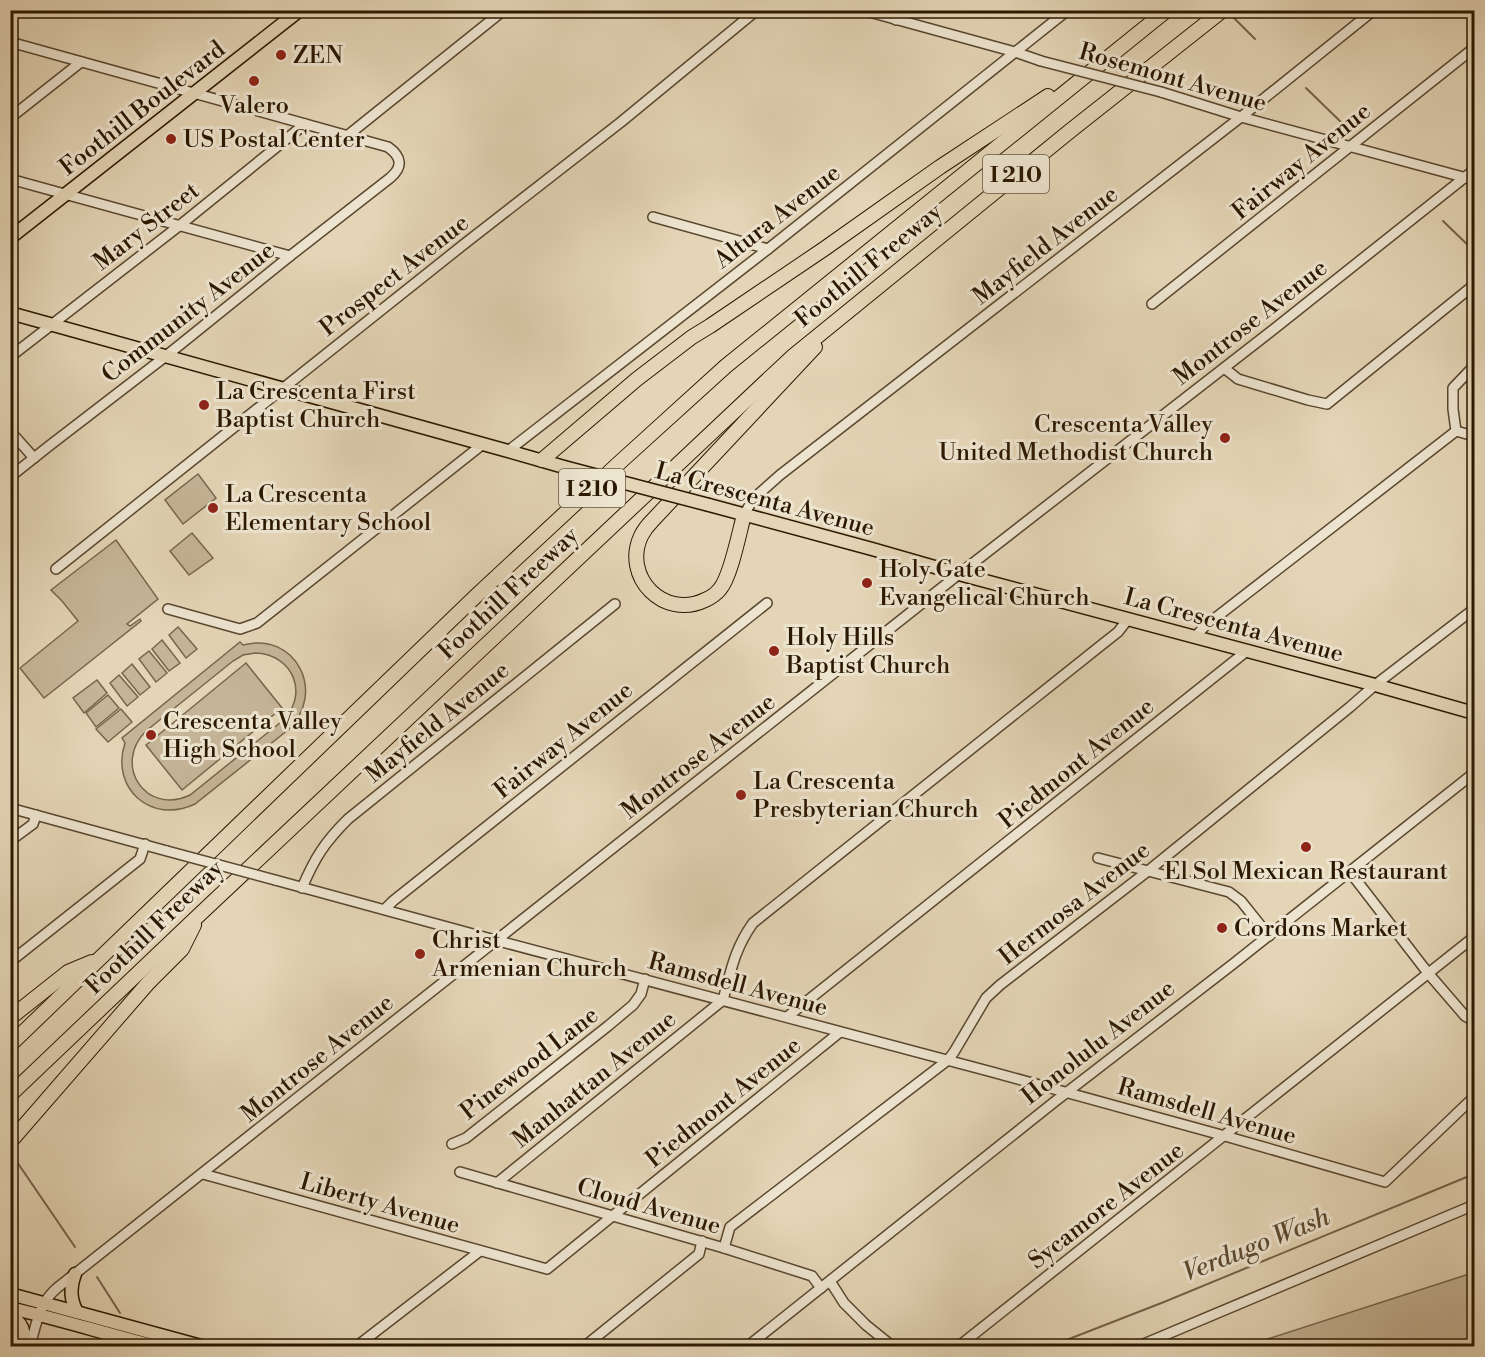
<svg xmlns="http://www.w3.org/2000/svg" width="1485" height="1357" font-family="'Libre Bodoni',serif">
<style>
.green{fill:#c5b597;stroke:#78664c;stroke-width:1.5;fill-rule:evenodd}
.lines{fill:none;stroke-linecap:round;stroke-linejoin:round}
.stream{stroke:#746348;stroke-width:2}
.minor-casing{stroke:#59472e;stroke-width:12}
.major-casing{stroke:#2b1800;stroke-width:15}
.highway-casing{stroke:#2b1800;stroke-width:16}
.minor{stroke:#ede4d0;stroke-width:9}
.major{stroke:#e4d5b6;stroke-width:12}
.highway{stroke:#e4d5b6;stroke-width:14}
.minor-bridge-casing{stroke:#59472e;stroke-width:12;stroke-linecap:butt}
.major-bridge-casing{stroke:#2b1800;stroke-width:15;stroke-linecap:butt}
.minor-bridge{stroke:#ede4d0;stroke-width:9}
.major-bridge{stroke:#e4d5b6;stroke-width:12}
.poi-dot{fill:#8f2418;stroke:#ede4d0;stroke-width:2}
.labels{text-anchor:middle;stroke-width:6;stroke-linejoin:round;paint-order:stroke}
.shield{fill:#ede4d0;stroke:#65553e;stroke-width:1.5}
.shield-label{font-size:22px;font-weight:bold;fill:#2b1800}
.poi-label{font-size:24px;fill:#2b1800;stroke:#ede4d0;text-anchor:start}
.street-label{font-size:24px;fill:#2b1800;stroke:#ede4d0}
.water-label{font-size:26px;font-style:italic;fill:#5c4a30;stroke:#ede4d0}
</style>
<rect width="100%" height="100%" fill="#e4d5b6"/>
<filter id="stains"><feTurbulence type="fractalNoise" baseFrequency=".00333" numOctaves="4"/><feColorMatrix values="0 0 0 0 .2 0 0 0 0 .09 0 0 0 0 .02 0 0 0 .5 -.17"/></filter>
<radialGradient id="worn" r=".72"><stop offset=".6" stop-color="#630" stop-opacity="0"/><stop offset="1" stop-color="#630" stop-opacity=".3"/></radialGradient>
<!-- green -->
<g class="green">
<polygon points="198,474 216,498 183,524 165,500"/>
<polygon points="192,533 213,558 189,575 170,551"/>
<polygon points="116,540 158,599 127,624 130,626 140,619 141,621 44,698 20,668 78,621 62,601 51,590"/>
<polygon points="178,627 197,649 186,658 169,635"/>
<polygon points="162,640 180,663 169,671 152,649"/>
<path d="M240,642L243,645C296,631 327,693 288,730L195,804C151,825 110,788 125,743L122,738ZM255,653C294,654 310,696 281,722L190,795C146,816 112,765 146,731L233,661L243,655Z"/>
<polygon points="149,651 167,673 156,682 139,659"/>
<polygon points="246,663 282,708 182,790 146,745"/>
<polygon points="132,664 150,687 140,695 122,673"/>
<polygon points="119,675 138,697 127,706 110,683"/>
<polygon points="97,680 107,693 84,713 73,698"/>
<polygon points="108,695 119,708 96,727 86,713"/>
<polygon points="121,709 132,722 108,742 96,729"/>
<polygon points="1474,1268 1474,1346 1246,1346 1466,1275"/>
</g>
<g class="lines">
<!-- stream -->
<g class="stream">
<polyline points="1228,12 1255,39"/>
<polyline points="1306,88 1344,125"/>
<polyline points="1443,221 1474,251"/>
<polyline points="15,1159 75,1247"/>
<polyline points="97,1277 120,1313"/>
<polyline points="1051,1346 1164,1302 1474,1174"/>
</g>
<defs>
<g id="minor">
<polyline points="862,10 1015,52 1041,61"/>
<polyline points="896,20 908,10"/>
<path d="M10,42L388,147C402,157 403,167 390,178L290,256L166,356L49,446L10,477"/>
<polyline points="1161,92 1241,117 1474,180"/>
<polyline points="10,118 81,62"/>
<polyline points="347,136 504,10"/>
<polyline points="10,179 290,256"/>
<polyline points="653,217 768,249"/>
<polyline points="1152,304 1474,48"/>
<polyline points="10,357 179,226 305,124"/>
<polyline points="1224,368 1238,379 1308,400 1327,404 1474,285"/>
<polyline points="10,431 34,458"/>
<polyline points="1456,431 1453,409 1453,388 1474,366"/>
<polyline points="508,451 768,249 1068,10"/>
<polyline points="744,515 753,499 780,475 1241,117 1374,10"/>
<polyline points="56,569 463,245 621,122 757,10"/>
<polyline points="168,609 240,629 257,623 483,444"/>
<polyline points="1195,637 1205,626 1456,431 1474,436"/>
<polyline points="10,808 167,851"/>
<polyline points="10,841 33,824 36,815"/>
<polyline points="1098,858 1229,892 1241,901 1269,936"/>
<polyline points="1350,872 1428,973 1465,1016 1474,1021"/>
<polyline points="275,880 495,940 992,1072 1225,1136 1385,1182 1474,1097"/>
<path d="M302,888C315,857 325,842 348,819L615,604"/>
<polyline points="385,909 393,901 767,603"/>
<polyline points="10,962 140,859 145,844"/>
<polyline points="787,1017 1248,650"/>
<polyline points="452,1144 466,1138 608,1026 633,1005 641,994 645,979"/>
<polyline points="460,1172 724,1248 812,1276 821,1288"/>
<polyline points="203,1174 547,1269 840,1032"/>
<path d="M497,1183L723,1000C731,970 735,948 753,923L1104,643L1118,632L1128,619"/>
<polyline points="724,1248 730,1227 948,1060 954,1052 986,998 1000,985 1148,871 1350,707 1375,685 1474,609"/>
<polyline points="830,1281 844,1303 866,1325 892,1346"/>
<path d="M30,1346C36,1325 39,1303 57,1288L959,574L1274,329L1474,170"/>
<polyline points="357,1346 480,1251"/>
<polyline points="585,1346 699,1254 702,1241"/>
<polyline points="748,1346 1053,1103 1233,964 1474,773"/>
<polyline points="959,1346 1474,937"/>
<polyline points="1139,1346 1474,1205"/>
</g>
<g id="major">
<polyline points="10,238 300,10"/>
<polyline points="10,313 508,451 564,467"/>
<polyline points="709,505 872,549 959,574 1375,685 1474,713"/>
<path d="M75,1274C70,1288 70,1299 77,1312"/>
<polyline points="10,1294 201,1346"/>
<path d="M10,1308C59,1319 106,1334 154,1346"/>
<path d="M10,1317C24,1322 24,1333 25,1346"/>
</g>
<g id="highway">
<polyline points="542,460 637,379 692,337 710,326 824,249 940,167 1048,96"/>
<path d="M744,515C739,533 731,576 720,589C717,593 710,598 705,600C664,620 622,577 641,536C644,530 648,525 652,521L815,347"/>
<polyline points="10,1018 68,972 92,962"/>
<polyline points="10,1045 477,595 618,464 726,366 1167,10"/>
<polyline points="10,1095 198,916 792,357 1070,131 1223,10"/>
<polyline points="10,1142 149,982 182,949 194,925"/>
</g>
</defs>
<!-- minor casing -->
<use href="#minor" class="minor-casing"/>
<!-- major casing -->
<use href="#major" class="major-casing"/>
<!-- highway casing -->
<use href="#highway" class="highway-casing"/>
<!-- minor -->
<use href="#minor" class="minor"/>
<!-- major -->
<use href="#major" class="major"/>
<!-- highway -->
<use href="#highway" class="highway"/>
<defs>
<g id="minor-bridge">
<polyline points="1041,61 1161,92"/>
<polyline points="167,851 275,880"/>
</g>
<polyline id="major-bridge" points="564,467 709,505"/>
</defs>
<!-- minor-bridge casing -->
<use href="#minor-bridge" class="minor-bridge-casing"/>
<!-- major-bridge casing -->
<use href="#major-bridge" class="major-bridge-casing"/>
<!-- minor-bridge -->
<use href="#minor-bridge" class="minor-bridge"/>
<!-- major-bridge -->
<use href="#major-bridge" class="major-bridge"/>
</g>
<!-- markers -->
<g class="poi-dot">
<circle cx="281" cy="55" r="6"/>
<circle cx="254" cy="81" r="6"/>
<circle cx="171" cy="139" r="6"/>
<circle cx="204" cy="405" r="6"/>
<circle cx="1225" cy="438" r="6"/>
<circle cx="213" cy="508" r="6"/>
<circle cx="867" cy="583" r="6"/>
<circle cx="774" cy="651" r="6"/>
<circle cx="151" cy="735" r="6"/>
<circle cx="741" cy="795" r="6"/>
<circle cx="1306" cy="847" r="6"/>
<circle cx="1222" cy="928" r="6"/>
<circle cx="420" cy="954" r="6"/>
</g>
<g class="labels">
<!-- shield labels -->
<g class="shield">
<rect x="983" y="155" width="66" height="38" rx="4.5"/>
<rect x="559" y="469" width="66" height="38" rx="4.5"/>
</g>
<g class="shield-label">
<text x="1016" y="182">I 210</text>
<text x="592" y="496">I 210</text>
</g>
<!-- poi labels -->
<g class="poi-label">
<text x="293" y="63">ZEN</text>
<text x="254" y="113" text-anchor="middle">Valero</text>
<text x="183" y="147">US Postal Center</text>
<text x="216" y="399">La Crescenta First<tspan x="216" dy="28">Baptist Church</tspan></text>
<text x="1213" y="432" text-anchor="end">Crescenta Valley<tspan x="1213" dy="28">United Methodist Church</tspan></text>
<text x="225" y="502">La Crescenta<tspan x="225" dy="28">Elementary School</tspan></text>
<text x="879" y="577">Holy Gate<tspan x="879" dy="28">Evangelical Church</tspan></text>
<text x="786" y="645">Holy Hills<tspan x="786" dy="28">Baptist Church</tspan></text>
<text x="163" y="729">Crescenta Valley<tspan x="163" dy="28">High School</tspan></text>
<text x="753" y="789">La Crescenta<tspan x="753" dy="28">Presbyterian Church</tspan></text>
<text x="1306" y="879" text-anchor="middle">El Sol Mexican Restaurant</text>
<text x="1234" y="936">Cordons Market</text>
<text x="432" y="948">Christ<tspan x="432" dy="28">Armenian Church</tspan></text>
</g>
<!-- street labels -->
<g class="street-label">
<text transform="translate(1173 77) rotate(16)" y="8">Rosemont Avenue</text>
<text transform="translate(142 108) rotate(-38)" y="8">Foothill Boulevard</text>
<text transform="translate(1301 161) rotate(-39)" y="8">Fairway Avenue</text>
<text transform="translate(777 216) rotate(-38)" y="8">Altura Avenue</text>
<text transform="translate(146 226) rotate(-38)" y="8">Mary Street</text>
<text transform="translate(1045 245) rotate(-38)" y="8">Mayfield Avenue</text>
<text transform="translate(868 265) rotate(-39)" y="8">Foothill Freeway</text>
<text transform="translate(394 275) rotate(-38)" y="8">Prospect Avenue</text>
<text transform="translate(188 312) rotate(-38)" y="8">Community Avenue</text>
<text transform="translate(1250 322) rotate(-38)" y="8">Montrose Avenue</text>
<text transform="translate(765 499) rotate(15)" y="8">La Crescenta Avenue</text>
<text transform="translate(508 593) rotate(-43)" y="8">Foothill Freeway</text>
<text transform="translate(1234 625) rotate(15)" y="8">La Crescenta Avenue</text>
<text transform="translate(437 722) rotate(-39)" y="8">Mayfield Avenue</text>
<text transform="translate(563 740) rotate(-39)" y="8">Fairway Avenue</text>
<text transform="translate(698 756) rotate(-38)" y="8">Montrose Avenue</text>
<text transform="translate(1076 763) rotate(-39)" y="8">Piedmont Avenue</text>
<text transform="translate(1074 903) rotate(-38)" y="8">Hermosa Avenue</text>
<text transform="translate(154 927) rotate(-44)" y="8">Foothill Freeway</text>
<text transform="translate(738 984) rotate(15)" y="8">Ramsdell Avenue</text>
<text transform="translate(1098 1042) rotate(-38)" y="8">Honolulu Avenue</text>
<text transform="translate(317 1058) rotate(-39)" y="8">Montrose Avenue</text>
<text transform="translate(529 1063) rotate(-38)" y="8">Pinewood Lane</text>
<text transform="translate(594 1079) rotate(-39)" y="8">Manhattan Avenue</text>
<text transform="translate(723 1102) rotate(-39)" y="8">Piedmont Avenue</text>
<text transform="translate(1207 1111) rotate(16)" y="8">Ramsdell Avenue</text>
<text transform="translate(380 1203) rotate(16)" y="8">Liberty Avenue</text>
<text transform="translate(1106 1205) rotate(-38)" y="8">Sycamore Avenue</text>
<text transform="translate(649 1206) rotate(16)" y="8">Cloud Avenue</text>
</g>
<!-- water labels -->
<g class="water-label">
<text transform="translate(1256 1244) rotate(-22)" y="9">Verdugo Wash</text>
</g>
</g>
<!-- margin -->
<rect width="1485" height="1357" fill="none" stroke="#e4d5b6" stroke-width="36"/>
<rect x="12" y="12" width="1461" height="1333" fill="none" stroke="#2b1800" stroke-width="3"/>
<rect x="18" y="18" width="1449" height="1321" fill="none" stroke="#2b1800" stroke-width="1.5"/>
<rect width="100%" height="100%" filter="url(#stains)"/>
<rect width="100%" height="100%" fill="url(#worn)"/>
</svg>
